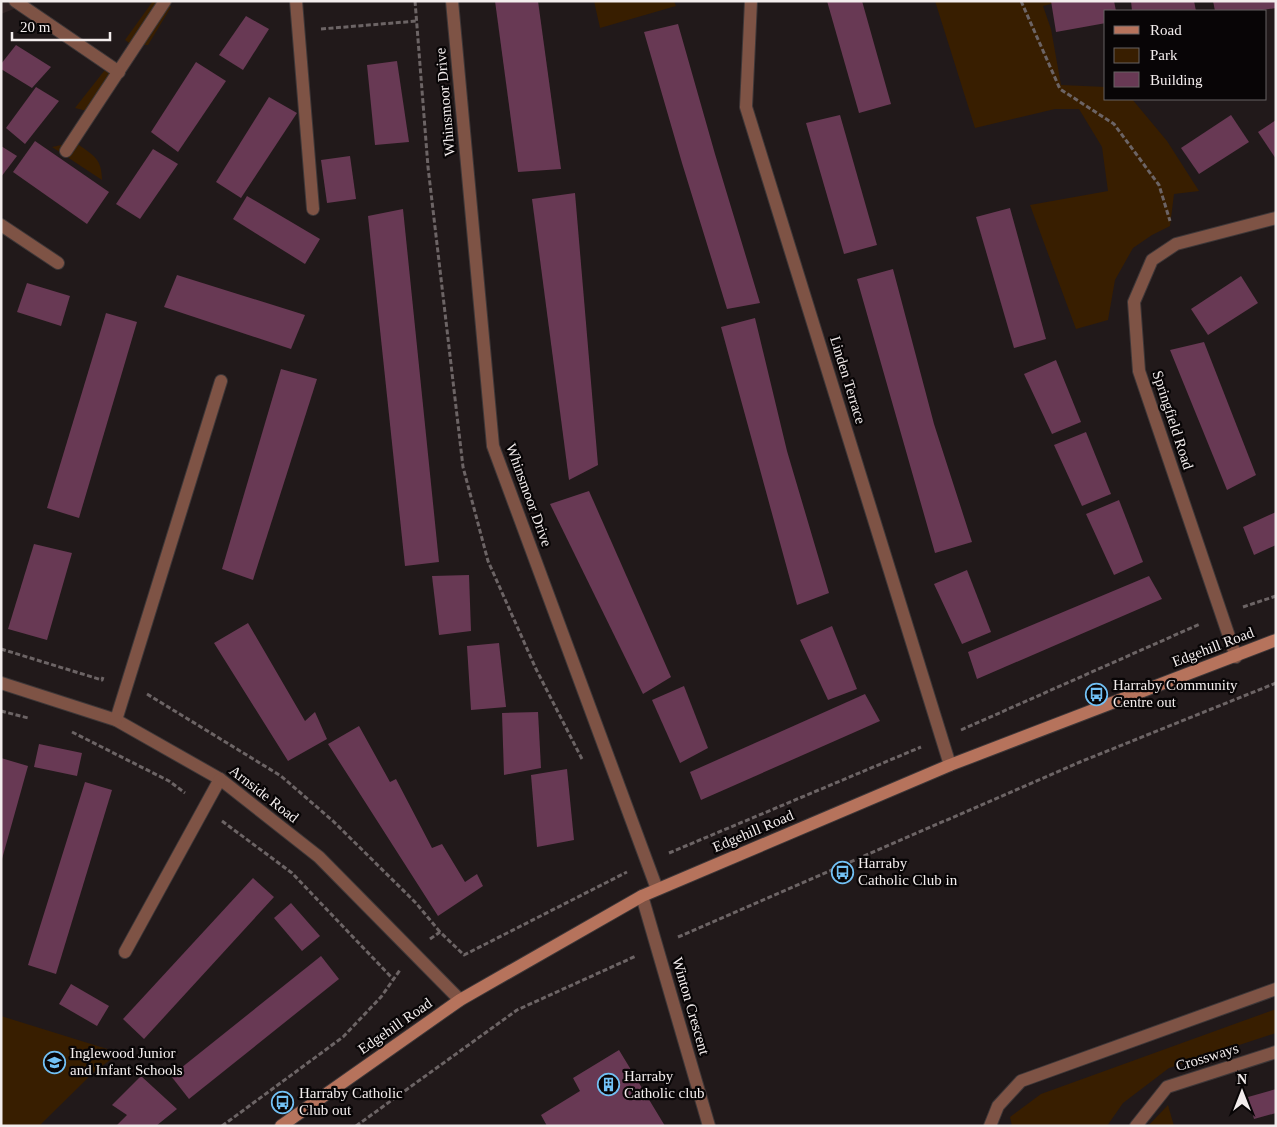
<svg xmlns="http://www.w3.org/2000/svg" width="1277" height="1127" font-family="'Times New Roman',serif">
<style>
.built{fill:#312324}
.green{fill:#381e00}
.building{fill:#683954}
.lines{fill:none;stroke-linecap:round;stroke-linejoin:round}
.lane-casing{stroke:#3e3738;stroke-width:14}
.street-casing{stroke:#3e3738;stroke-width:14}
.secondary-casing{stroke:#3e3738;stroke-width:14}
.path{stroke:#6c6465;stroke-width:3;stroke-dasharray:5 2.5;stroke-linecap:butt}
.lane{stroke:#7e5345;stroke-width:12}
.street{stroke:#7e5345;stroke-width:12}
.secondary{stroke:#b6735c;stroke-width:12}
.labels{text-anchor:middle;stroke-width:4.5;stroke-linejoin:round;paint-order:stroke}
.street-label{font-size:15px;fill:#f3eded;stroke:#080506}
.poi-label{font-size:15px;fill:#f3eded;stroke:#080506;text-anchor:start}
</style>
<rect width="100%" height="100%" fill="#21191a"/>
<!-- built -->
<polygon class="built" points="1,1 34,1 1,14"/>
<!-- green -->
<g class="green">
<polygon points="153,1 166,1 171,7 148,45 132,45 125,40"/>
<polygon points="594,1 674,1 676,6 600,28"/>
<polygon points="935,1 1062,1 1043,6 1051,29 1061,85 1106,87 1106,99 1132,99 1167,141 1199,191 1174,194 1170,226 1152,235 1133,248 1115,280 1108,320 1076,329 1030,205 1108,191 1102,147 1079,109 1055,109 975,128"/>
<polygon points="108,66 114,74 87,111 75,108"/>
<path d="M75,142C92,155 102,157 102,180L52,147Z"/>
<polygon points="1276,1009 1276,1033 1169,1068 1123,1103 1107,1126 1012,1126 1010,1117 1041,1094"/>
<polygon points="1,1016 120,1053 95,1071 39,1126 1,1126"/>
<polygon points="1168,1105 1174,1126 1148,1126"/>
</g>
<!-- building -->
<g class="building">
<polygon points="495,1 538,1 561,169 518,172"/>
<polygon points="827,1 862,1 891,104 859,113"/>
<polygon points="1051,1 1114,1 1116,11 1106,11 1106,23 1056,32"/>
<polygon points="1131,1 1194,1 1196,11 1132,11"/>
<polygon points="1213,1 1276,1 1276,8 1256,11 1215,11"/>
<polygon points="246,16 269,29 243,70 219,55"/>
<polygon points="678,24 715,154 760,303 727,309 682,163 644,32"/>
<polygon points="16,45 51,67 32,88 1,69 1,64"/>
<polygon points="397,61 409,142 375,145 367,65"/>
<polygon points="196,62 226,81 178,152 151,132"/>
<polygon points="36,87 59,101 25,144 6,128"/>
<polygon points="269,97 297,113 241,198 216,182"/>
<polygon points="840,115 877,245 844,254 806,123"/>
<polygon points="1231,115 1249,142 1199,174 1181,148"/>
<polygon points="1276,120 1276,159 1258,132"/>
<polygon points="35,141 109,192 87,224 13,172"/>
<polygon points="1,146 17,156 1,177"/>
<polygon points="153,149 178,164 140,219 116,204"/>
<polygon points="350,156 356,199 327,203 321,160"/>
<polygon points="575,193 598,465 569,480 532,199"/>
<polygon points="247,196 320,239 305,264 233,219"/>
<polygon points="1010,208 1046,339 1014,348 976,217"/>
<polygon points="403,209 439,562 405,566 368,216"/>
<polygon points="893,269 934,424 972,542 935,553 857,279"/>
<polygon points="177,275 305,315 291,349 164,307"/>
<polygon points="1241,276 1258,303 1208,335 1191,309"/>
<polygon points="27,283 70,296 61,326 17,312"/>
<polygon points="106,313 137,322 79,518 47,508"/>
<polygon points="755,318 787,451 829,593 797,605 721,327"/>
<polygon points="1204,342 1256,475 1227,490 1170,350"/>
<polygon points="1056,360 1081,422 1052,434 1024,374"/>
<polygon points="281,369 317,379 253,580 222,569"/>
<polygon points="1086,432 1111,494 1082,506 1054,445"/>
<polygon points="589,491 671,677 643,694 550,504"/>
<polygon points="1119,500 1143,562 1114,575 1086,514"/>
<polygon points="1276,512 1276,545 1254,555 1243,527"/>
<polygon points="34,544 72,553 47,640 8,629"/>
<polygon points="967,570 991,632 962,644 934,584"/>
<polygon points="469,575 471,631 439,635 432,576"/>
<polygon points="1149,576 1162,599 977,679 968,652"/>
<polygon points="248,623 305,721 315,712 327,739 288,761 214,643"/>
<polygon points="832,626 857,689 828,700 800,640"/>
<polygon points="499,643 506,707 471,710 467,646"/>
<polygon points="684,686 708,748 680,763 652,700"/>
<polygon points="865,694 880,721 701,800 690,772"/>
<polygon points="538,712 541,768 504,775 502,713"/>
<polygon points="359,726 390,782 396,779 432,848 442,844 465,882 477,874 483,886 438,916 328,744"/>
<polygon points="39,744 82,753 77,776 34,767"/>
<polygon points="1,758 28,766 2,859 1,859"/>
<polygon points="567,769 574,840 537,847 531,775"/>
<polygon points="85,782 112,790 56,974 28,965"/>
<polygon points="253,878 274,897 144,1039 123,1019"/>
<polygon points="291,903 320,936 302,951 274,918"/>
<polygon points="321,956 339,979 189,1099 171,1076"/>
<polygon points="71,984 109,1006 97,1026 59,1004"/>
<polygon points="619,1050 665,1126 547,1126 541,1115 580,1091 573,1078"/>
<polygon points="141,1076 177,1109 156,1126 116,1126 127,1115 112,1105"/>
<polygon points="1276,1089 1276,1113 1254,1119 1248,1097"/>
</g>
<g class="lines">
<defs>
<g id="lane">
<polyline points="296,1 313,209"/>
<polyline points="1,225 58,263"/>
</g>
<g id="street">
<polyline points="15,1 119,72"/>
<polyline points="452,1 493,446 657,889"/>
<polyline points="751,1 746,107 950,765"/>
<polyline points="66,151 165,1"/>
<polyline points="1236,657 1139,371 1134,302 1152,260 1176,244 1276,218"/>
<polyline points="1,683 116,720 220,779 319,857 460,1000"/>
<polyline points="116,720 221,381"/>
<polyline points="642,896 709,1126"/>
<polyline points="125,952 220,779"/>
<polyline points="990,1126 998,1106 1021,1081 1276,989"/>
<polyline points="1136,1126 1167,1087 1276,1052"/>
</g>
<polyline id="secondary" points="281,1126 460,1000 642,896 950,765 1276,640"/>
</defs>
<!-- lane casing -->
<use href="#lane" class="lane-casing"/>
<!-- street casing -->
<use href="#street" class="street-casing"/>
<!-- secondary casing -->
<use href="#secondary" class="secondary-casing"/>
<!-- path -->
<g class="path">
<polyline points="415,1 428,167 463,467 488,561 536,669 583,761"/>
<polyline points="1021,1 1060,89 1114,124 1159,185 1170,221"/>
<polyline points="321,29 417,21"/>
<polyline points="1243,607 1276,596"/>
<polyline points="1,649 102,680 103,677"/>
<polyline points="147,694 281,776 333,821 416,903 440,932"/>
<polyline points="1,711 28,718"/>
<polyline points="961,730 1200,624"/>
<polyline points="72,732 169,781 185,793"/>
<polyline points="222,821 292,873 394,980"/>
<polyline points="669,853 921,747"/>
<polyline points="678,937 1080,762 1276,683"/>
<polyline points="430,939 440,932 464,955 627,872"/>
<polyline points="222,1126 343,1037 381,997 400,970"/>
<polyline points="356,1126 517,1010 636,956"/>
</g>
<!-- lane -->
<use href="#lane" class="lane"/>
<!-- street -->
<use href="#street" class="street"/>
<!-- secondary -->
<use href="#secondary" class="secondary"/>
</g>
<!-- icons -->
<defs>
<symbol id="bus-ring" viewBox="-11 -11 22 22"><circle r="9.5" fill="#080506" stroke="#72c1f5" stroke-width="1.5"/><path d="M-5-6H5V4H4V6H2V4H-2V6H-4V4H-5ZM-3.5-4V0h7V-4ZM-3.5 1.2v1.5H-2V1.2ZM2 1.2v1.5H3.5V1.2Z" fill="#72c1f5"/></symbol>
<symbol id="school-ring" viewBox="-11 -11 22 22"><circle r="9.5" fill="#080506" stroke="#72c1f5" stroke-width="1.5"/><path d="M0-5L7-2L0 1L-7-2ZM-4 1L0 2.5L4 1V4Q0 6-4 4Z" fill="#72c1f5"/></symbol>
<symbol id="building-ring" viewBox="-11 -11 22 22"><circle r="9.5" fill="#080506" stroke="#72c1f5" stroke-width="1.5"/><path d="M-4-6H4V6H1V3H-1V6H-4ZM-2.5-4.3h1.7v1.8h-1.7ZM.8-4.3h1.7v1.8H.8ZM-2.5-1h1.7V.8h-1.7ZM.8-1h1.7V.8H.8Z" fill="#72c1f5"/></symbol>
</defs>
<g fill-rule="evenodd">
<use href="#bus-ring" x="1084" y="682" width="25" height="25"/>
<use href="#bus-ring" x="830" y="860" width="25" height="25"/>
<use href="#school-ring" x="42" y="1050" width="25" height="25"/>
<use href="#building-ring" x="596" y="1072" width="25" height="25"/>
<use href="#bus-ring" x="270" y="1090" width="25" height="25"/>
</g>
<g class="labels">
<!-- street labels -->
<g class="street-label">
<text transform="translate(445 102) rotate(-95)" y="5">Whinsmoor Drive</text>
<text transform="translate(848 380) rotate(73)" y="5">Linden Terrace</text>
<text transform="translate(1173 420) rotate(72)" y="5">Springfield Road</text>
<text transform="translate(529 495) rotate(70)" y="5">Whinsmoor Drive</text>
<text transform="translate(1213 647) rotate(-21)" y="5">Edgehill Road</text>
<text transform="translate(264 794) rotate(38)" y="5">Arnside Road</text>
<text transform="translate(753 831) rotate(-23)" y="5">Edgehill Road</text>
<text transform="translate(691 1006) rotate(74)" y="5">Winton Crescent</text>
<text transform="translate(395 1026) rotate(-35)" y="5">Edgehill Road</text>
<text transform="translate(1207 1057) rotate(-17)" y="5">Crossways</text>
</g>
<!-- poi labels -->
<g class="poi-label">
<text x="1113" y="690">Harraby Community<tspan x="1113" dy="17">Centre out</tspan></text>
<text x="858" y="868">Harraby<tspan x="858" dy="17">Catholic Club in</tspan></text>
<text x="70" y="1058">Inglewood Junior<tspan x="70" dy="17">and Infant Schools</tspan></text>
<text x="624" y="1081">Harraby<tspan x="624" dy="17">Catholic club</tspan></text>
<text x="299" y="1098">Harraby Catholic<tspan x="299" dy="17">Club out</tspan></text>
</g>
</g>
<!-- border -->
<rect width="1277" height="1127" fill="none" stroke="#f3eded" stroke-width="5"/>
<!-- legend -->
<rect x="1104" y="10" width="162" height="90" fill="#080506" stroke="#666262"/>
<rect x="1114" y="26" width="25" height="8" fill="#b6735c" stroke="#666262"/>
<text x="1150" y="35" font-size="15" fill="#f3eded">Road</text>
<rect x="1114" y="48" width="25" height="15" fill="#381e00" stroke="#666262"/>
<text x="1150" y="60" font-size="15" fill="#f3eded">Park</text>
<rect x="1114" y="72" width="25" height="15" fill="#683954" stroke="#666262"/>
<text x="1150" y="85" font-size="15" fill="#f3eded">Building</text>
<!-- north arrow -->
<g transform="translate(1242 1092)" stroke="#080506" stroke-width="4" paint-order="stroke">
<path d="M0-4L9 19L0 12L-9 19Z" fill="#f3eded"/>
<text y="-8" font-size="14" font-weight="bold" text-anchor="middle" fill="#f3eded">N</text>
</g>
<!-- scale -->
<path d="M12 32v8h98v-8" fill="none" stroke="#f3eded" stroke-width="2.5"/>
<text x="20" y="32" font-size="15" fill="#f3eded" stroke="#080506" stroke-width="4" paint-order="stroke">20 m</text>
</svg>
